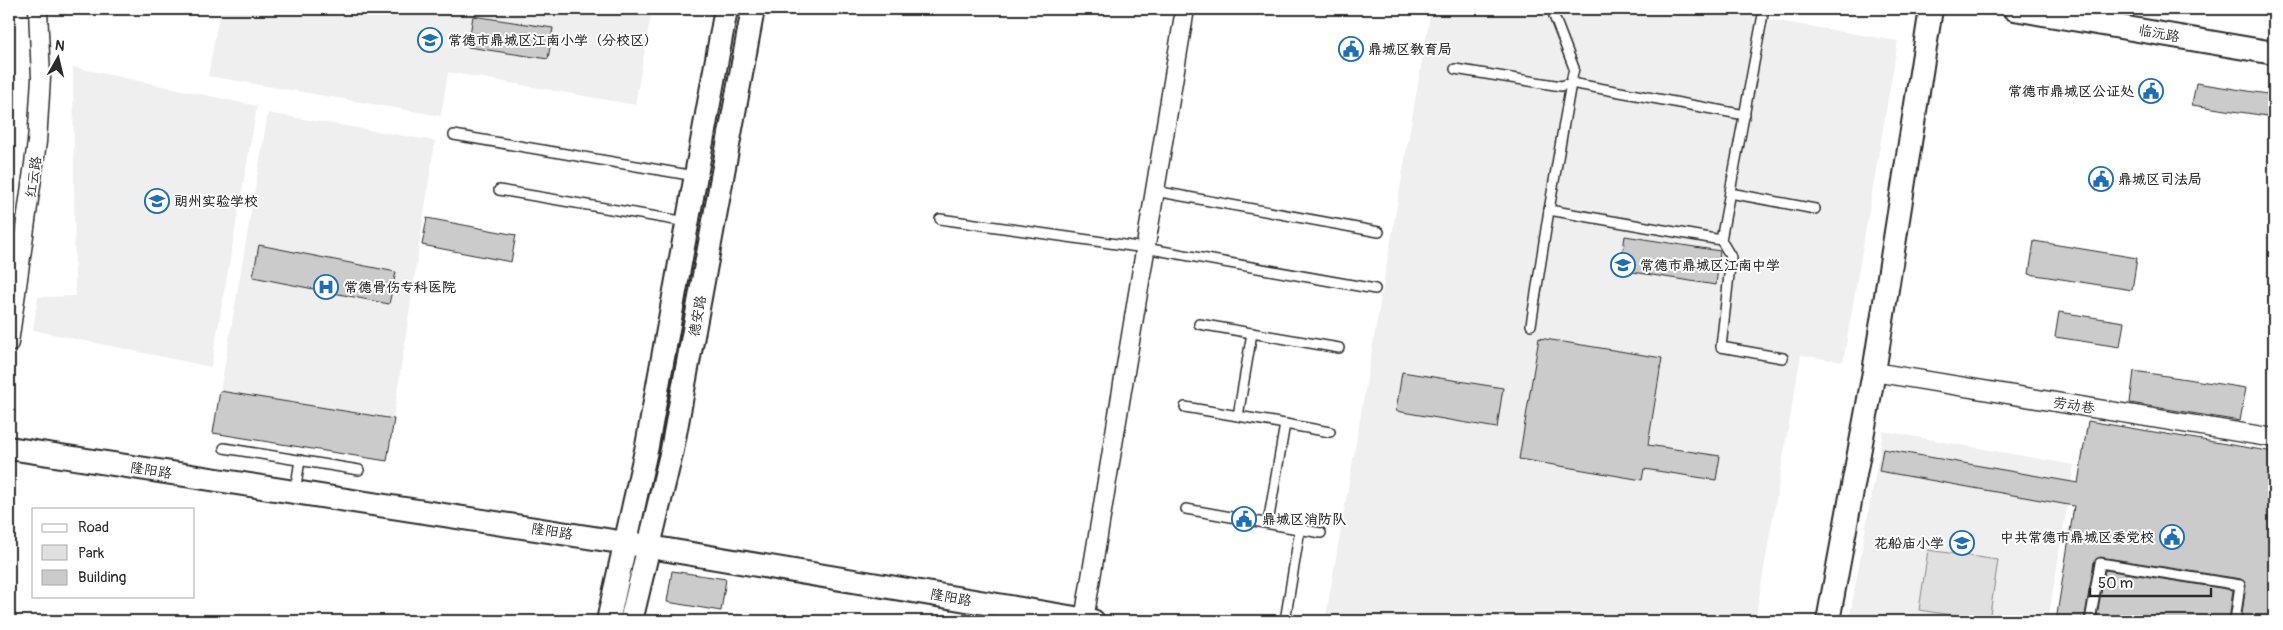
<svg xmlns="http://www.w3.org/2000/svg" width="2283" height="630" font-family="Pangolin,'LXGW WenKai TC',sans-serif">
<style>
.built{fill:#efefef}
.green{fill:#e0e0e0;stroke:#868686}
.building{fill:#cbcbcb;stroke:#2b2b2b}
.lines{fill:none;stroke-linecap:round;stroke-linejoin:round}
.service-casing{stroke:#2b2b2b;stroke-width:12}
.minor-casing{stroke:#2b2b2b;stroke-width:21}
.tertiary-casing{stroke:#2b2b2b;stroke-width:26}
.service{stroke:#fff;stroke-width:9}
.minor{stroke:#fff;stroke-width:18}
.tertiary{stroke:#fff;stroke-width:22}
.labels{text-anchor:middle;stroke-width:4;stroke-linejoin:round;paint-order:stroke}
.street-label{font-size:14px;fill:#2b2b2b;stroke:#fff}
.poi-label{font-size:14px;font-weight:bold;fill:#2b2b2b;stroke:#fff;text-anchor:start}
</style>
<rect width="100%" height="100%" fill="#fff"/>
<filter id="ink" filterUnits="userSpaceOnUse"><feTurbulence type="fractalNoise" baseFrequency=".02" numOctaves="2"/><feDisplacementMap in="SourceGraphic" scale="10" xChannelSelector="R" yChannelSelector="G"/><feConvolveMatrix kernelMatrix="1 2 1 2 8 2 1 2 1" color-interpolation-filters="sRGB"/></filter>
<g filter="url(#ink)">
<!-- built -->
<g class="built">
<polygon points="220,9 652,9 635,105 448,72 441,116 208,76"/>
<polygon points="1431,9 1761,9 1760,18 1898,41 1843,362 1801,355 1755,621 1325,621"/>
<polygon points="73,67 257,106 211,367 33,330 38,297 75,296"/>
<polygon points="268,113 435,141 387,461 213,433"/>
<polygon points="1883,431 2074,465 2048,621 1849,621"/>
</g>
<!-- green -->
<polygon class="green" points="1928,550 1998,560 1989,621 1919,610"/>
<!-- building -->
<g class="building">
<polygon points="473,16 553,28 548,59 468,47"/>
<polygon points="2196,83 2274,95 2274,117 2192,105"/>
<polygon points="427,218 516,235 511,262 422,245"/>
<polygon points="1625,236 1720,251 1716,285 1620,270"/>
<polygon points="2034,241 2137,258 2132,290 2029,274"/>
<polygon points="259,245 396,272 389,304 253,277"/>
<polygon points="2059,312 2124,322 2120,347 2055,337"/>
<polygon points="1539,338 1662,358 1648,445 1720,456 1716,480 1644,469 1642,480 1519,459"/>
<polygon points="2134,371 2246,388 2240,421 2130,403"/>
<polygon points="1402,372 1503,388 1497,428 1396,411"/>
<polygon points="220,391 394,419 387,461 213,433"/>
<polygon points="2088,421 2274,452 2274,621 2241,621 2246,585 2241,579 2100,557 2094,562 2084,621 2056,621 2074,506 1879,471 1883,449 2078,483"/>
<polygon points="2105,570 2233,590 2229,621 2096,621"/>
<polygon points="672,571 726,579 721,611 667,602"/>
</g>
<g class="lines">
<defs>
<g id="service">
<polyline points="1764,9 1721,240 1731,257 1721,347 1783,358"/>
<polyline points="1455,69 1561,86 1571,83 1574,68 1554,16"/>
<polyline points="454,135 695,176"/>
<polyline points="499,190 687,222"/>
<polyline points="1155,191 1379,232"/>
<polyline points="1730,193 1815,209"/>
<polyline points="940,219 1145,248 1375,289"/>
<polyline points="1721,240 1549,210 1571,83 1745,115"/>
<polyline points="1199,324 1339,348"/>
<polyline points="1531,325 1549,210"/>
<polyline points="1252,333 1238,416 1285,424 1268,523"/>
<polyline points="1185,407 1238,416"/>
<polyline points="1285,424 1330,432"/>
<polyline points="224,448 359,470"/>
<polyline points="295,492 300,460"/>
<polyline points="1186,509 1321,533"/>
<polyline points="1285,621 1300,529"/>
<polyline points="2090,621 2100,563 2240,585 2235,621"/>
</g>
<g id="minor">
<polyline points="9,343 37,142 41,78 38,9"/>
<polyline points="1874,372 2274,438"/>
<polyline points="1084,620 1185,9"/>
</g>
<g id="tertiary">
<polyline points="2014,9 2274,53"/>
<polyline points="9,448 626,543 1093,621"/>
<polyline points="608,621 647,446 726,9"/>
<polyline points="631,621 672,450 753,9"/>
<polyline points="1828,621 1874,372 1931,9"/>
</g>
</defs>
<!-- service casing -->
<use href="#service" class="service-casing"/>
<!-- minor casing -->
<use href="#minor" class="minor-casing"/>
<!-- tertiary casing -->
<use href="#tertiary" class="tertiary-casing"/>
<!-- service -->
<use href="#service" class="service"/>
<!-- minor -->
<use href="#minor" class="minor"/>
<!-- tertiary -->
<use href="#tertiary" class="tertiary"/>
</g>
</g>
<!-- icons -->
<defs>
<symbol id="school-ring" viewBox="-11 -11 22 22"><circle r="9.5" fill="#fff" stroke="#1f6fb2" stroke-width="1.5"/><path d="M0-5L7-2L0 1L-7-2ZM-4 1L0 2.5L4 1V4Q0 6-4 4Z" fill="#1f6fb2"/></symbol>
<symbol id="civic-ring" viewBox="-11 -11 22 22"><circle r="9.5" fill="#fff" stroke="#1f6fb2" stroke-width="1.5"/><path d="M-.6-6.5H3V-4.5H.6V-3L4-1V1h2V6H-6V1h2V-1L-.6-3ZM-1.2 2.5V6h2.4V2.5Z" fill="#1f6fb2"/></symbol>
<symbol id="hospital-ring" viewBox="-11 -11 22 22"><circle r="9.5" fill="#fff" stroke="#1f6fb2" stroke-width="1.5"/><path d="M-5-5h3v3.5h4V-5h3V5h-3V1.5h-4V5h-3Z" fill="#1f6fb2"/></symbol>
</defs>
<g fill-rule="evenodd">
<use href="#school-ring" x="416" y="26" width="28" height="28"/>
<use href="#civic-ring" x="1337" y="35" width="28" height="28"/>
<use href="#civic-ring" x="2137" y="77" width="28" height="28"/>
<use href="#civic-ring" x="2087" y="165" width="28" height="28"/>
<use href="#school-ring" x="143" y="187" width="28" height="28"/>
<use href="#school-ring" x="1609" y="251" width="28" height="28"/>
<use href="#hospital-ring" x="312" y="273" width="28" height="28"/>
<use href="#civic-ring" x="1230" y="505" width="28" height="28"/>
<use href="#civic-ring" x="2158" y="523" width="28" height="28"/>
<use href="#school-ring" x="1948" y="529" width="28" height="28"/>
</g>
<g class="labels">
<!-- street labels -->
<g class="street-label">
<text transform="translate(2159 33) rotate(10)" y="5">临沅路</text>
<text transform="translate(33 177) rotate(-82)" y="5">红云路</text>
<text transform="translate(697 316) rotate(-80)" y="5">德安路</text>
<text transform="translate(2074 405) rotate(9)" y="5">劳动巷</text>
<text transform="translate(151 470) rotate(9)" y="5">隆阳路</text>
<text transform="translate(552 531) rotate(9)" y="5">隆阳路</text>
<text transform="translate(951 597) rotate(10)" y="5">隆阳路</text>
</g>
<!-- poi labels -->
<g class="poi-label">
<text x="448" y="45">常德市鼎城区江南小学（分校区）</text>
<text x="1368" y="54">鼎城区教育局</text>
<text x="2134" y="96" text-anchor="end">常德市鼎城区公证处</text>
<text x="2118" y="184">鼎城区司法局</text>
<text x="174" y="206">朗州实验学校</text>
<text x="1640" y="270">常德市鼎城区江南中学</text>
<text x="344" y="292">常德骨伤专科医院</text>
<text x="1262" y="524">鼎城区消防队</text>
<text x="2154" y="542" text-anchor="end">中共常德市鼎城区委党校</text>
<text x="1944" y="548" text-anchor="end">花船庙小学</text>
</g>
</g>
<!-- margin -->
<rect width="2283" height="630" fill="none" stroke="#fff" stroke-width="30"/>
<rect x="15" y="15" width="2253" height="600" fill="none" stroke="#2b2b2b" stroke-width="2" filter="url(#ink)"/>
<!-- legend -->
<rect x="32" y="508" width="162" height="90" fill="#ffffff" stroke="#aaaaaa"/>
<rect x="42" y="524" width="25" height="8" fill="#ffffff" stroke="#aaaaaa"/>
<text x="78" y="532" font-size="15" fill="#2b2b2b">Road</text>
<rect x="42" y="545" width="25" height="15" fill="#e0e0e0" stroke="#aaaaaa"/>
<text x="78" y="558" font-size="15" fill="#2b2b2b">Park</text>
<rect x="42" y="570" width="25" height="15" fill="#cbcbcb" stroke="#aaaaaa"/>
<text x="78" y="582" font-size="15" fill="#2b2b2b">Building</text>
<!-- north arrow -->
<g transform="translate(58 58) rotate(8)" stroke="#ffffff" stroke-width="4" paint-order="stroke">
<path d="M0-4L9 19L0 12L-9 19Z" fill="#2b2b2b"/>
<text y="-8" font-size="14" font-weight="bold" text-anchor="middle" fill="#2b2b2b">N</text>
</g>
<!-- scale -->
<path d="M2090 588v8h121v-8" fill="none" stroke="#2b2b2b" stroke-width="2.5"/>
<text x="2098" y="588" font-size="15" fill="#2b2b2b" stroke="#ffffff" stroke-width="4" paint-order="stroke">50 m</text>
</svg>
